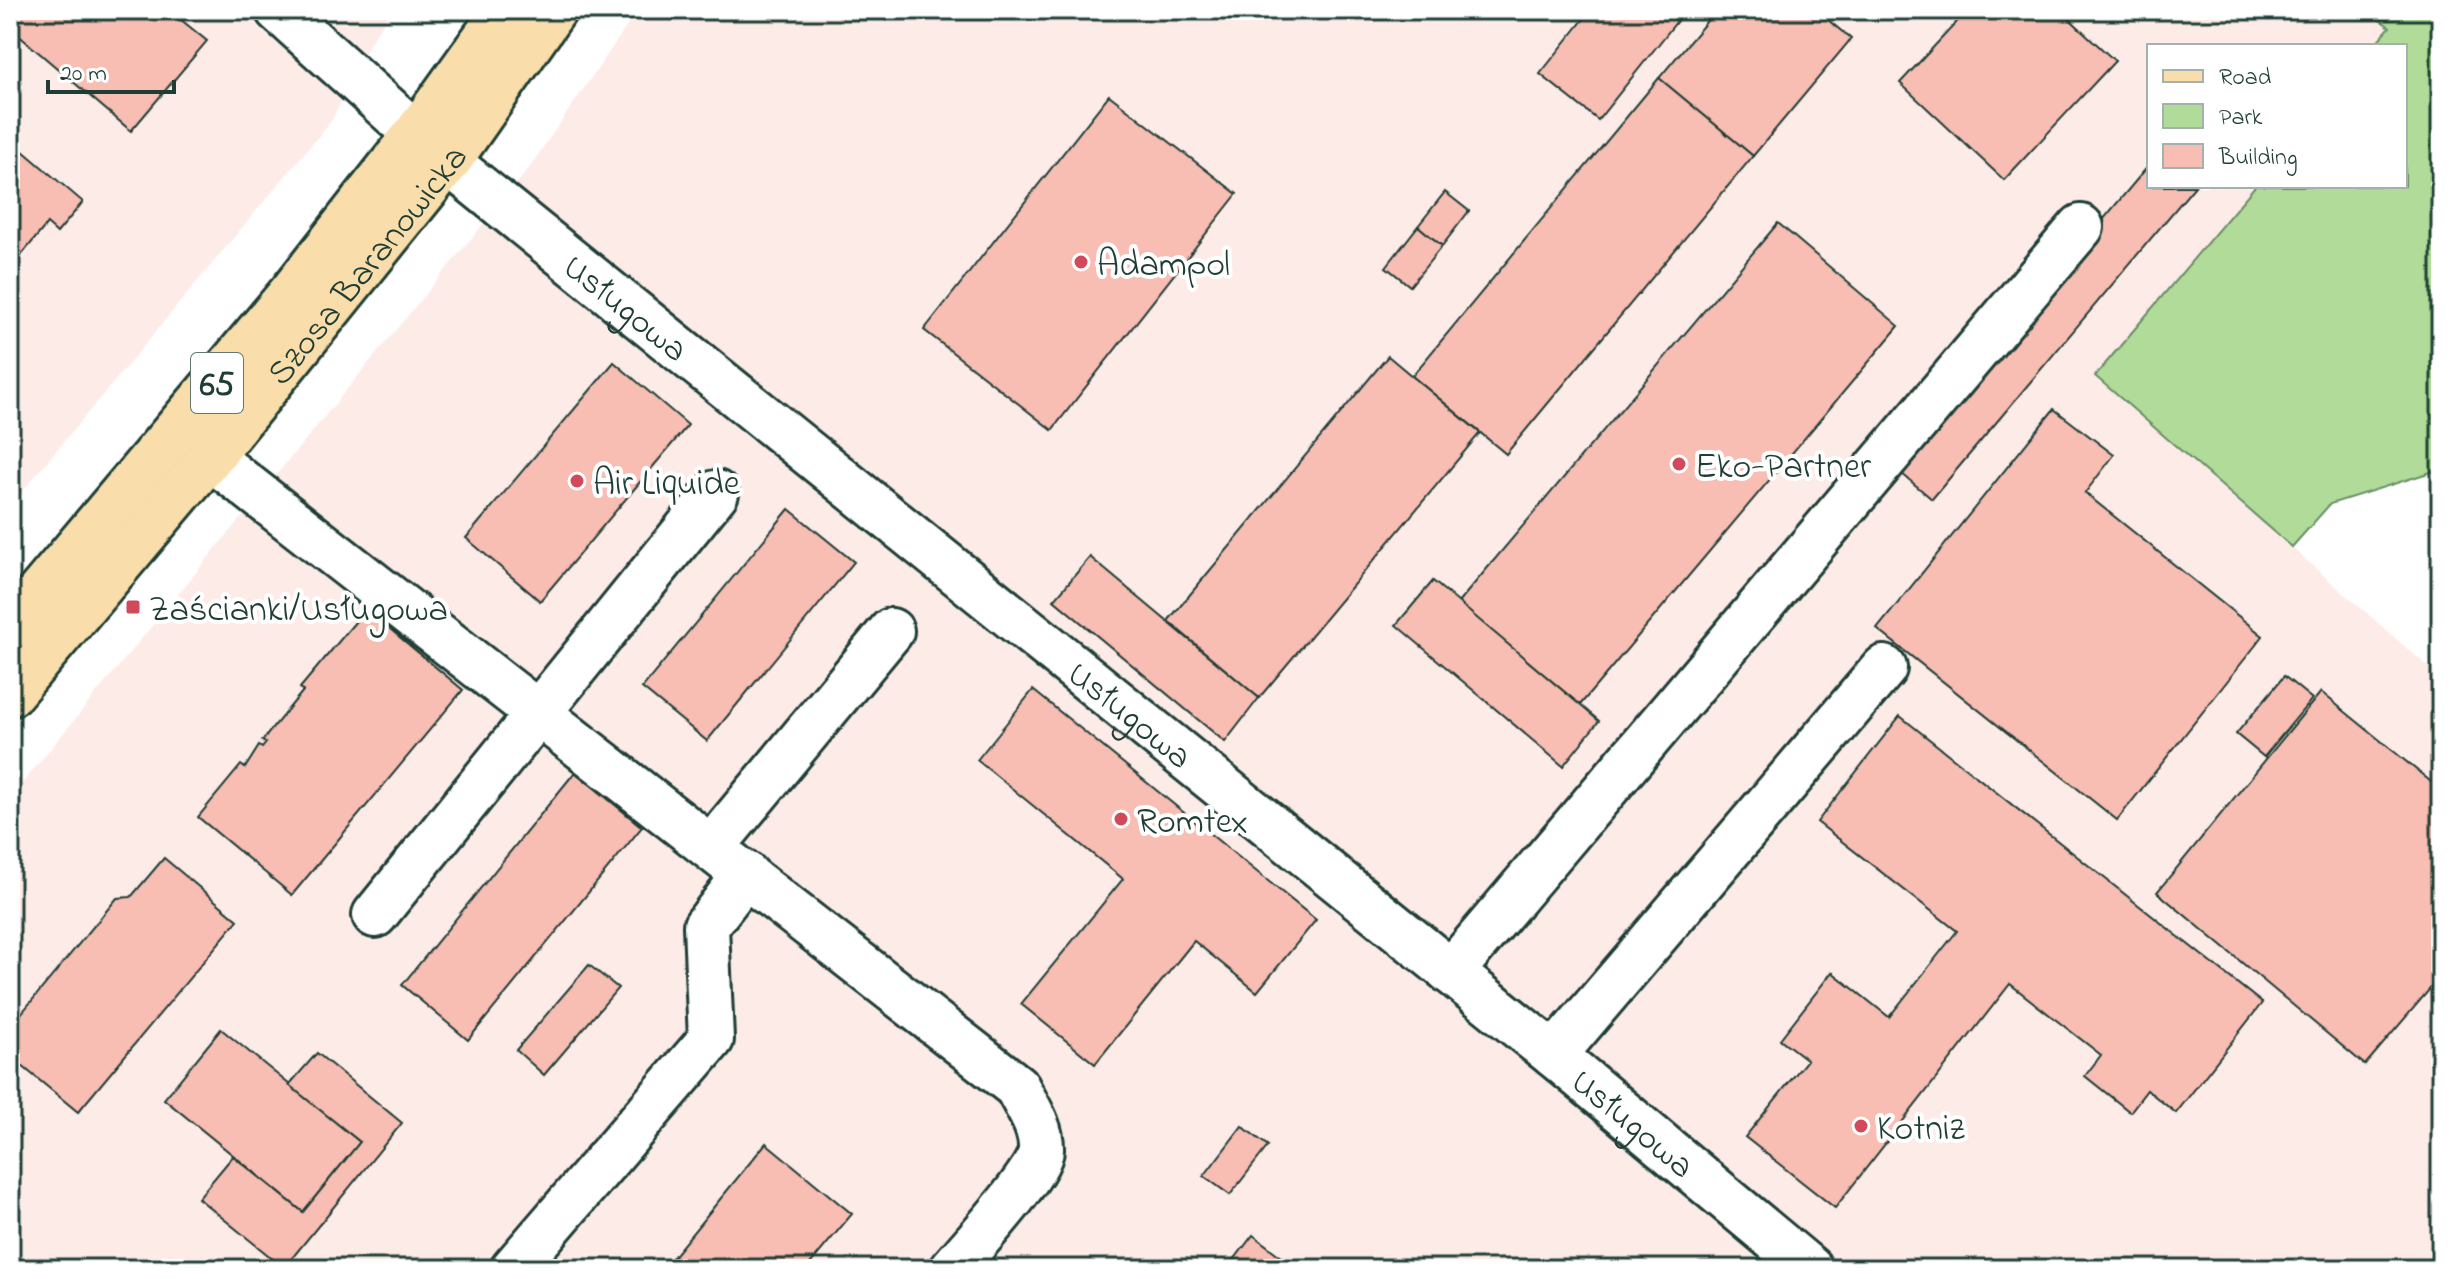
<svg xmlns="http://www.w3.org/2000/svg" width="2451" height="1279" font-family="'Indie Flower',sans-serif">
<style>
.built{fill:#fdebe8}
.green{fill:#b1db98;stroke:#688c66;stroke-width:2}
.building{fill:#f8bdb3;stroke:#1f3d34;stroke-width:2}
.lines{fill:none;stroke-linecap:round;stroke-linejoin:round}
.minor-casing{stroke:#1f3d34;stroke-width:50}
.major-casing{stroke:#1f3d34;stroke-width:50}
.minor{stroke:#fff;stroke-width:44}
.major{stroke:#f9deab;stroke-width:44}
.poi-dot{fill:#d1495b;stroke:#fff;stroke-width:3}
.labels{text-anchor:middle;stroke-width:8;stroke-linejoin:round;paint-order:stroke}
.shield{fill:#fff;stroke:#627771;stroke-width:2}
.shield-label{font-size:34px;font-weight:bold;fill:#1f3d34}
.poi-label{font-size:36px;fill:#1f3d34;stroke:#fff;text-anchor:start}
.street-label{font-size:36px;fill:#1f3d34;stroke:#fff}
</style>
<rect width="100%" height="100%" fill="#fff"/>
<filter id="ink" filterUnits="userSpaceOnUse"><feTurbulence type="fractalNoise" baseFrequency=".0125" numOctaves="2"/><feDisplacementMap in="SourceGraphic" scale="16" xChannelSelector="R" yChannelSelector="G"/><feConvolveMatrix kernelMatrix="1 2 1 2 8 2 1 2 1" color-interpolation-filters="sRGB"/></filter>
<g filter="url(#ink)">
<!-- built -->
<g class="built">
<polygon points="10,10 392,10 370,42 332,120 10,506"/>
<polygon points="638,10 2365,10 2390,27 2373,46 2149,46 2149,186 2255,186 2095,376 2441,678 2441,1269 10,1269 10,798 527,171"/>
</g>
<!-- green -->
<polygon class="green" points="2365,10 2441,10 2441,469 2330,504 2292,547 2095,376 2255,186 2405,186 2405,46 2373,46 2390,27"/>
<!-- building -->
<g class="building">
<polygon points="10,10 169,10 207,41 131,131 10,28"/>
<polygon points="1591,10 1663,10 1677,21 1598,120 1540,74"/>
<polygon points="1716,10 1816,10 1851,39 1753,156 1659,78"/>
<polygon points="1968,10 2060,10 2115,61 2004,180 1900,83"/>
<polygon points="1659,78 1753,156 1506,454 1412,376"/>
<polygon points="1109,95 1237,194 1052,430 924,330"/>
<polygon points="16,145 83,202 57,233 47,224 10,269 10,153"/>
<polygon points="2149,165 2149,186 2195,186 1932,499 1895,468"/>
<polygon points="1445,192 1469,211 1442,246 1418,226"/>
<polygon points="1778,223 1899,326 1580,705 1458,603"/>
<polygon points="1418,226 1442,246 1410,286 1386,267"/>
<polygon points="1388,356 1480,433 1259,698 1168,621"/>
<polygon points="614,362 688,425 540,601 466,538"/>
<polygon points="2054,409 2114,455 2085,493 2263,636 2117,820 1877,629"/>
<polygon points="789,509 854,562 707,741 642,688"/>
<polygon points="1090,557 1259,698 1225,742 1054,600"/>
<polygon points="1433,581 1599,721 1563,766 1396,625"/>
<polygon points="366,609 463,690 292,895 198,817 241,765 245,768 259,746 262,748 266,743 262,741 303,691 300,688"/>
<polygon points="2284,676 2312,699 2264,757 2236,734"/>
<polygon points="1033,690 1316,920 1257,992 1194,941 1095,1064 1021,1004 1123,879 977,760"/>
<polygon points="2321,692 2441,790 2441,976 2365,1065 2157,892"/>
<polygon points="1900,716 2262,1003 2176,1113 2147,1090 2130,1112 2085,1076 2101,1055 2010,984 1835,1208 1745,1137 1807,1060 1780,1039 1832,972 1889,1017 1957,931 1817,822"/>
<polygon points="575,772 642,827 468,1040 402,985"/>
<polygon points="164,858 238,920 78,1112 10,1056 10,1027 117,898 131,897"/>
<polygon points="589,965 618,988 544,1075 516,1050"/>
<polygon points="221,1029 360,1142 303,1212 164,1099"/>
<polygon points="317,1053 402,1123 284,1268 198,1198 233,1156 303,1212 360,1142 289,1085"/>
<polygon points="1242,1126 1268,1146 1230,1195 1204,1176"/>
<polygon points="766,1143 852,1214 806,1269 663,1269"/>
<polygon points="1253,1235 1297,1269 1227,1269"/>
</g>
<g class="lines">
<defs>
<g id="minor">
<polyline points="278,10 416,134"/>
<path id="s1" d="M448,162L1554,1055L1810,1269"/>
<path d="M210,457L1017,1087C1027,1107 1042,1127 1041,1150C1041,1171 969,1249 952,1269"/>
<polyline points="712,847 891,631"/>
<polyline points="375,915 716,493"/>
<polyline points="1451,972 2081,227"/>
<polyline points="1554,1055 1884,668"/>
<polyline points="513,1269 711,1039 706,926 746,874"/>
</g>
<g id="major">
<polyline points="10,627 292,292 416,134 505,10"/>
<path id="s2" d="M10,694L210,457L448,162L554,10"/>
</g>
</defs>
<!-- minor casing -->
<use href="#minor" class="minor-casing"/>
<!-- major casing -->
<use href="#major" class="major-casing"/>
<!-- minor -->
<use href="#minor" class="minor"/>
<!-- major -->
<use href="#major" class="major"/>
</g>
</g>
<!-- markers -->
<g class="poi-dot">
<circle cx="1081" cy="262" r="8"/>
<circle cx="1679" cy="464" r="8"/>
<circle cx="577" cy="481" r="8"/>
<rect x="125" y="599" width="16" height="16" rx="4"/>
<circle cx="1121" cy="819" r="8"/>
<circle cx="1861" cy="1126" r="8"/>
</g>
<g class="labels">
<!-- shield labels -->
<rect class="shield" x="191" y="353" width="52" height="60" rx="6"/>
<g class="shield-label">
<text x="217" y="395">65</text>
</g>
<!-- poi labels -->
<g class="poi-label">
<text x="1097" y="275">Adampol</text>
<text x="1695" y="477">Eko-Partner</text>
<text x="593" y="494">Air Liquide</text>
<text x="149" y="620">Zaścianki/Usługowa</text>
<text x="1137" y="832">Romtex</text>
<text x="1877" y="1139">Kotniz</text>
</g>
<!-- street labels -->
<g class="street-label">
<text dy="13" stroke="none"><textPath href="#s2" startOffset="558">Szosa Baranowicka</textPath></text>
<text dy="13" stroke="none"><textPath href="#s1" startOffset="230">Usługowa</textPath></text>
<text dy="13" stroke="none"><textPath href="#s1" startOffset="878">Usługowa</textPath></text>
<text dy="13" stroke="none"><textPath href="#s1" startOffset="1526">Usługowa</textPath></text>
</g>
</g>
<!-- margin -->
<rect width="2451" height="1279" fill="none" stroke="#fff" stroke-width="40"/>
<rect x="20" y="20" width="2411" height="1239" fill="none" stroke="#1f3d34" stroke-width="3" filter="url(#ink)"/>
<!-- legend -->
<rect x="2147" y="44" width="260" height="144" fill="#ffffff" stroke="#a5b1ae" stroke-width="2"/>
<rect x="2163" y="70" width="40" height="12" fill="#f9deab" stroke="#a5b1ae" stroke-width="2"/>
<text x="2219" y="84" font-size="24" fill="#1f3d34">Road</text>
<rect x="2163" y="104" width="40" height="24" fill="#b1db98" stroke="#a5b1ae" stroke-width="2"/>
<text x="2219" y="124" font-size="24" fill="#1f3d34">Park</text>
<rect x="2163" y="144" width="40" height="24" fill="#f8bdb3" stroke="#a5b1ae" stroke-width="2"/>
<text x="2219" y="164" font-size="24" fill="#1f3d34">Building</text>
<!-- scale -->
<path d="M48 80v12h126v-12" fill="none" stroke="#1f3d34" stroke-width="4"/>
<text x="60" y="80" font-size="24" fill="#1f3d34" stroke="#ffffff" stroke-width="6" paint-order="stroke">20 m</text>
</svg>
